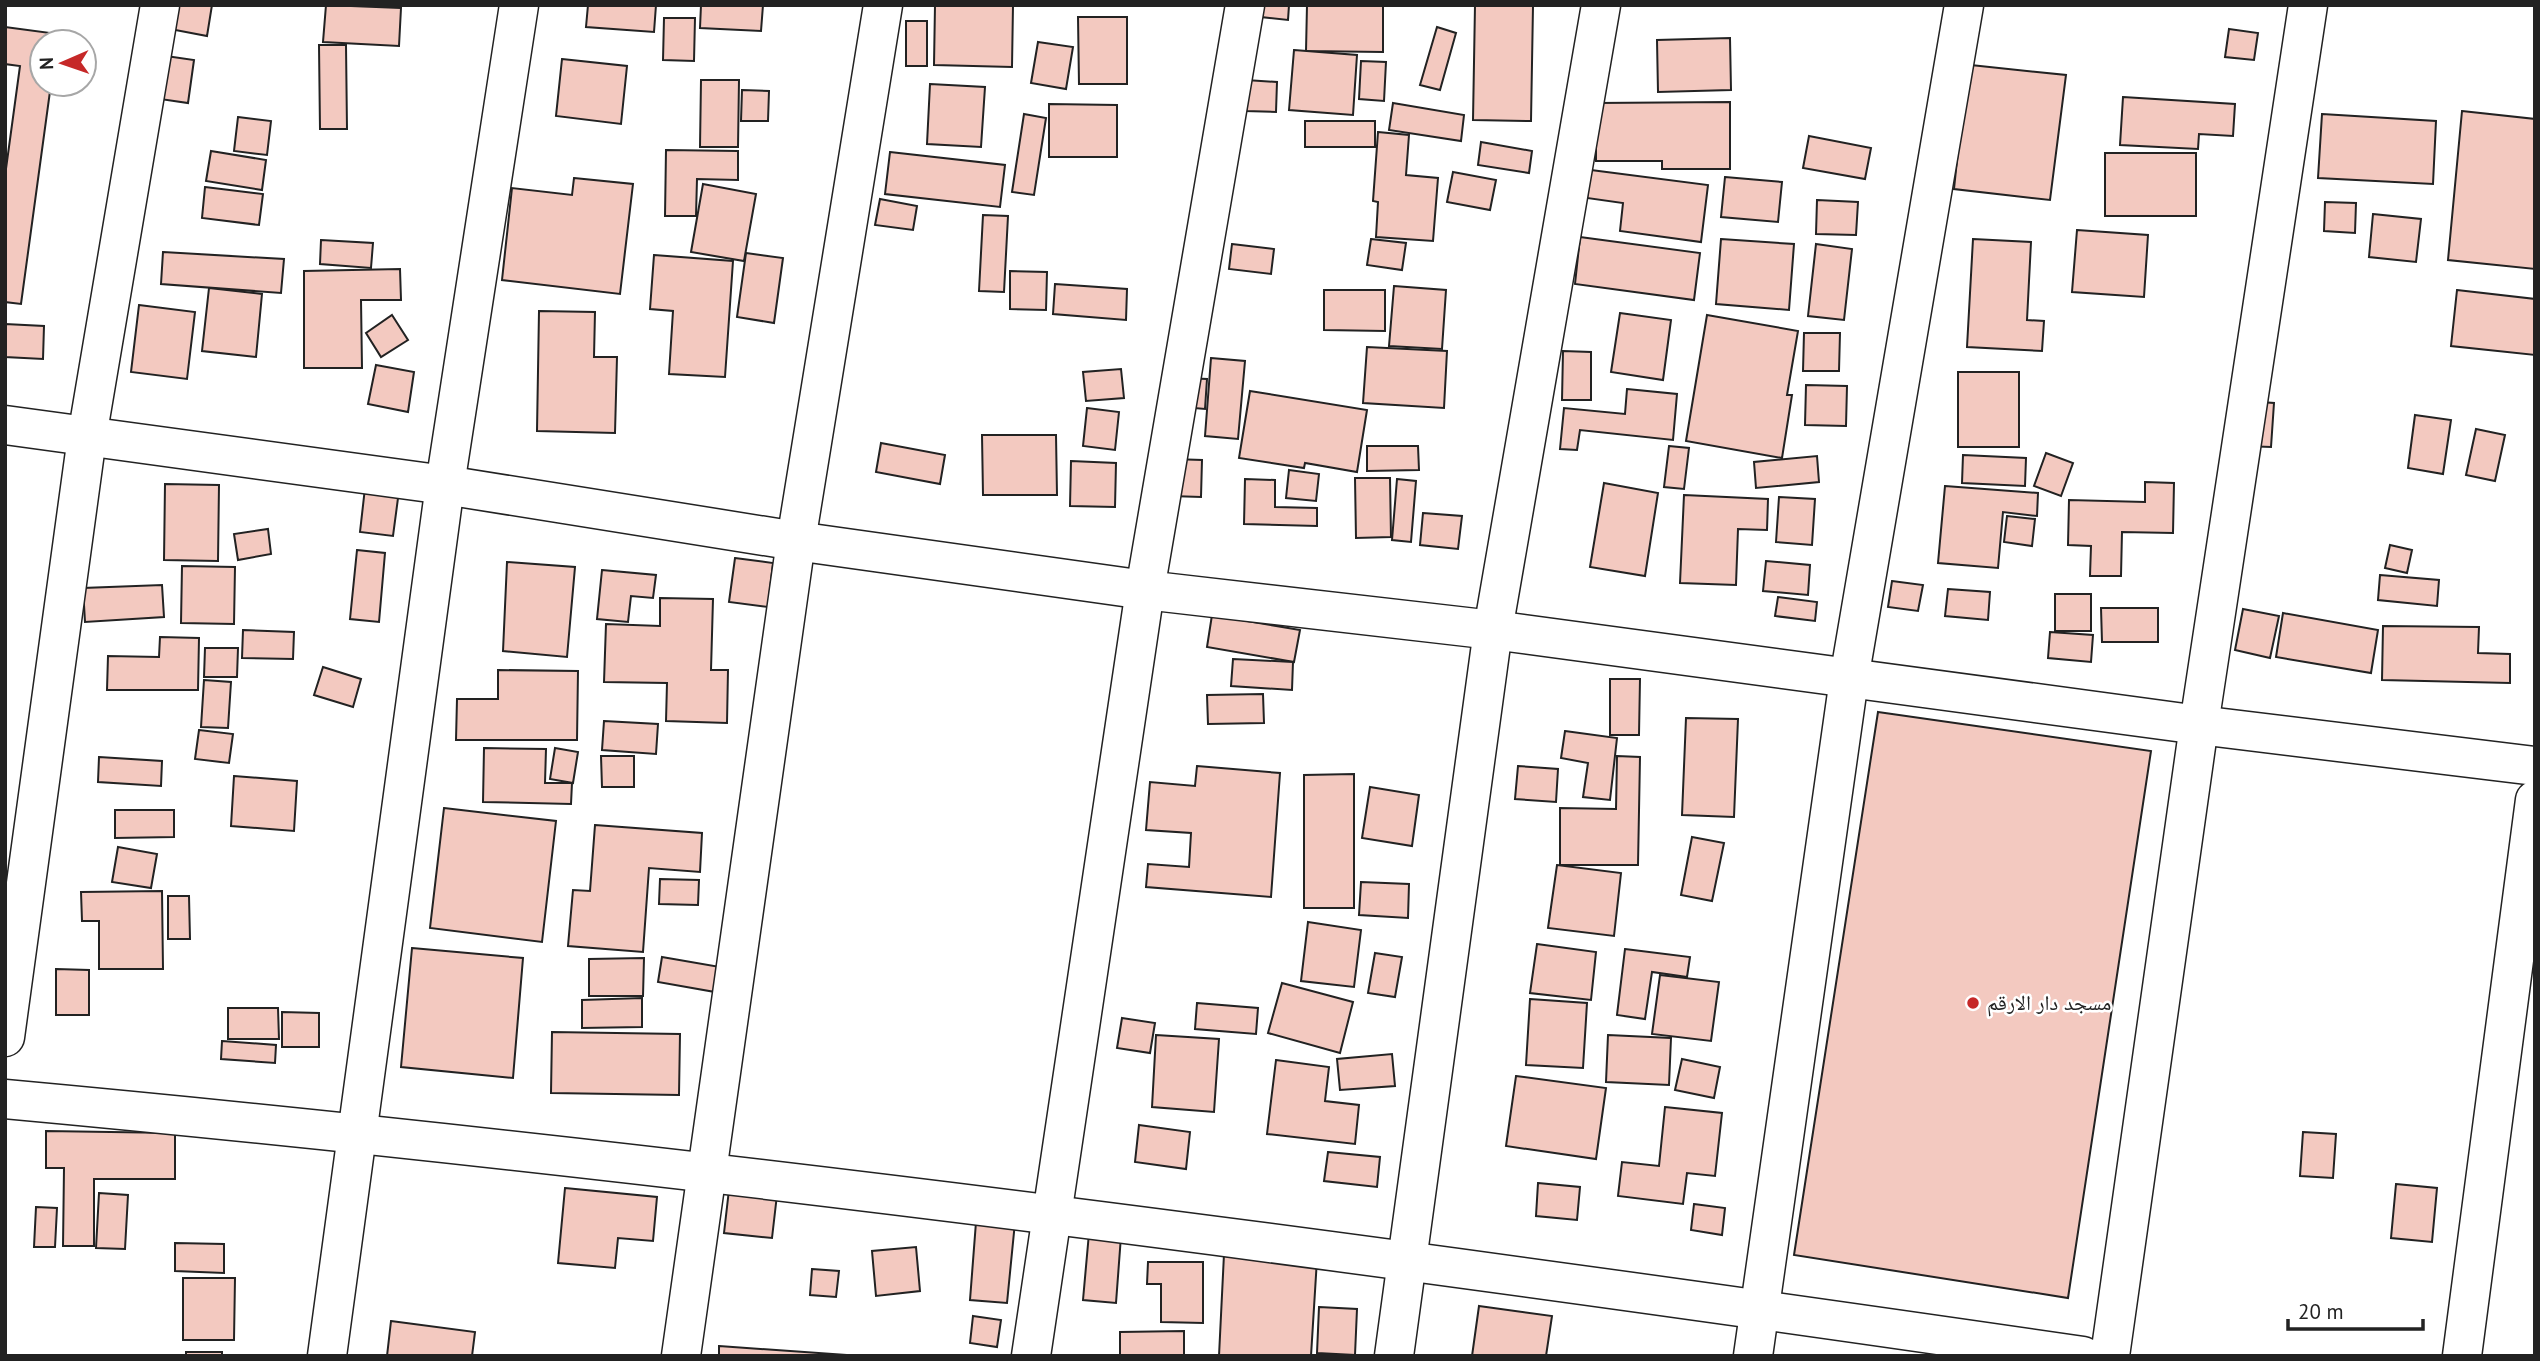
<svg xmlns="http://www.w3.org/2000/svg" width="2540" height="1361" font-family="'PT Sans','Noto Naskh Arabic',sans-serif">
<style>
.building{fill:#f3c9c0;stroke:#222;stroke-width:2}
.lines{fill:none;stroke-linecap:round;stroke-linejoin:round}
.street-casing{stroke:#222;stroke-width:41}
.street{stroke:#fff;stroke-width:38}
.poi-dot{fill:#c62828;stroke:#fff;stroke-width:2.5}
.labels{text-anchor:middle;stroke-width:5;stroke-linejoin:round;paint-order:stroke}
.poi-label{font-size:21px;fill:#222;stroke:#fff;text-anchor:start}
</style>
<rect width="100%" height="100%" fill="#fff"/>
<!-- building -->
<g class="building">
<polygon points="174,5 212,5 207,36 170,29"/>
<polygon points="326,5 401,8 399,46 323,42"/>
<polygon points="588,5 656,5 654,32 586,27"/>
<polygon points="701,5 763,5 761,31 700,28"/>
<polygon points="935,5 1013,5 1012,67 934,65"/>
<polygon points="1262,5 1289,5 1288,20 1261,17"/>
<polygon points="1307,5 1383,5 1383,52 1306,51"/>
<polygon points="1475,5 1533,6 1531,121 1473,120"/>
<polygon points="1078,17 1127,17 1127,84 1079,84"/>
<polygon points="664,18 695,18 694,61 663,60"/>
<rect x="906" y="21" width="21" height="45"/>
<polygon points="5,27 58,34 57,42 42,42 42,84 51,84 21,304 5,302 5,176 20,66 5,64"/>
<polygon points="1437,27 1456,33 1440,90 1420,85"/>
<polygon points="2229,29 2258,33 2254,60 2225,57"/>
<polygon points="1730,38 1731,90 1658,92 1657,40"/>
<polygon points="1038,42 1073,47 1066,89 1031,83"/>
<polygon points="319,45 346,45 347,129 320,129"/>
<polygon points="1294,50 1357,55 1353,115 1289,110"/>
<polygon points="166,56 194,60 188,103 160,99"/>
<polygon points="562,59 627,66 621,124 556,116"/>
<polygon points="1361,61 1386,62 1384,101 1359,99"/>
<polygon points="1952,63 2066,75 2050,200 1954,189 1964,93"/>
<polygon points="701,80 739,80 738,147 700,147"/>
<polygon points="1246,80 1277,82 1276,112 1245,111"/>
<polygon points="930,84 985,87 981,147 927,144"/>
<polygon points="742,90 769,91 768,121 741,121"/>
<polygon points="2123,97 2235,104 2233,136 2199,134 2198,149 2120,145"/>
<polygon points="1730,102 1730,169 1662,169 1662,161 1596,161 1596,103"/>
<polygon points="1393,103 1464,115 1461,141 1389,130"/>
<polygon points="1049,104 1117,105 1117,157 1049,157"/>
<polygon points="2462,111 2535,119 2535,269 2448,260"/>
<polygon points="1024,114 1046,118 1034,195 1012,192"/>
<polygon points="2322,114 2436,121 2433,184 2318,178"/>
<polygon points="238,117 271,121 267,155 234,151"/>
<rect x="1305" y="121" width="70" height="26"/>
<polygon points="1378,132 1409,135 1406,175 1438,178 1433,241 1376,237 1378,202 1373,201"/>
<polygon points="1809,136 1871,148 1865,179 1803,168"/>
<polygon points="1481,142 1532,151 1529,173 1478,165"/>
<polygon points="666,150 738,151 738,180 697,179 696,216 665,216"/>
<polygon points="211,151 266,160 262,190 206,181"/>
<polygon points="890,152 1005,165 1000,207 885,194"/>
<rect x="2105" y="153" width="91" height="63"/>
<polygon points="1591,170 1708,185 1701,242 1620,231 1623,203 1587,198"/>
<polygon points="1453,172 1496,180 1490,210 1447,202"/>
<polygon points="1725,177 1782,182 1778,222 1721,217"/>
<polygon points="574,178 633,184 620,294 502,280 512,188 572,195"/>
<polygon points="703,184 756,194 744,261 691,252"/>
<polygon points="205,187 263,194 259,225 202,218"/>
<polygon points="880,199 917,206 913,230 875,225"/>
<polygon points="1817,200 1858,202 1856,235 1816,234"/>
<polygon points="2325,202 2356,203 2355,233 2324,231"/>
<polygon points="2373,214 2421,219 2416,262 2369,257"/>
<polygon points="983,215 1008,216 1004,292 979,291"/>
<polygon points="2077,230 2148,235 2144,297 2072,292"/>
<polygon points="1580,237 1700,253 1694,300 1575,284"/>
<polygon points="1371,239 1406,243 1402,270 1367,265"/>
<polygon points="1721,239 1794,244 1789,310 1716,304"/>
<polygon points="1973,239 2031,242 2027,320 2044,321 2042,351 1967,347"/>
<polygon points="321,240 373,243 371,268 320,264"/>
<polygon points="1232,244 1274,249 1271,274 1229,269"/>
<polygon points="1816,244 1852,249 1844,320 1808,316"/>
<polygon points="163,252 284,259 281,293 161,284"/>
<polygon points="746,253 783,258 774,323 737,317"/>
<polygon points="654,255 733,261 725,377 669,374 673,311 650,309"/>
<polygon points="400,269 401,300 361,300 362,368 304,368 304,271"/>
<polygon points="1010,271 1047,272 1046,310 1010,309"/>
<polygon points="1055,284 1127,289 1126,320 1053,314"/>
<polygon points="1394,286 1446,290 1442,349 1389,346"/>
<polygon points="209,288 262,294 256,357 202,351"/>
<polygon points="1324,290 1385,290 1385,331 1324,330"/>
<polygon points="2457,290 2535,299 2535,355 2451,346"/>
<polygon points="139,305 195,312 187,379 131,372"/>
<polygon points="539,311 595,312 594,357 617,357 615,433 537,431"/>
<polygon points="1620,313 1671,320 1663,380 1611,372"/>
<polygon points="392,315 408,340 381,357 366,333"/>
<polygon points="1707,315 1798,331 1787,395 1792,395 1782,458 1686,441"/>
<polygon points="5,324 44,326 43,359 5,357"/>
<polygon points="1804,333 1840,333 1839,371 1803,371"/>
<polygon points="1367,347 1447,351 1444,408 1363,403"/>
<polygon points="1563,351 1591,352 1591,400 1562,400"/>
<polygon points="1211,358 1245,361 1238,439 1205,436"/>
<polygon points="376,365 414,372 408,412 368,404"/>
<polygon points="1121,369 1124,398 1086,401 1083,372"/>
<rect x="1958" y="372" width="61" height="75"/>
<polygon points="1185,378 1207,379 1205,409 1183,407"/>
<polygon points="1806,385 1847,386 1846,426 1805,425"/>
<polygon points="1627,389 1677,394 1673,440 1580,430 1577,450 1560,449 1564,408 1625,414"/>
<polygon points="1250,391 1367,410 1357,472 1305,463 1304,468 1239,458"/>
<polygon points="2246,401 2274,403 2271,447 2244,446"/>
<polygon points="1087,408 1119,412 1115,450 1083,446"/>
<polygon points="2415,415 2451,420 2443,474 2408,468"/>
<polygon points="2476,429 2505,435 2495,481 2466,475"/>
<polygon points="982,435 1056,435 1057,495 983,495"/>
<polygon points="881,443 945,455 940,484 876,472"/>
<polygon points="1367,446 1418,446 1419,470 1367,471"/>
<polygon points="1669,446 1689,448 1684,489 1664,487"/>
<polygon points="2046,453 2073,463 2061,496 2034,486"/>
<polygon points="1963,455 2026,458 2025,486 1962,483"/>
<polygon points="1817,456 1819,482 1756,488 1754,462"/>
<polygon points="1172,459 1202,460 1201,497 1171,496"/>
<polygon points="1071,461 1116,463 1115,507 1070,506"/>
<polygon points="1289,470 1319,474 1316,501 1286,498"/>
<polygon points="1355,478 1390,478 1391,537 1356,538"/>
<polygon points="366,479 400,483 393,536 360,532"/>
<polygon points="1245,479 1275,480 1275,507 1317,508 1317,526 1244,524"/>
<polygon points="1397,479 1416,481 1411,542 1392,540"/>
<polygon points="2145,482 2174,483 2173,533 2122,532 2121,576 2090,576 2091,546 2068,545 2069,500 2145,502"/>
<polygon points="1604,483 1658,493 1645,576 1590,567"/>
<polygon points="165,484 219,485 218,561 164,560"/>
<polygon points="1945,486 2038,493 2037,516 2003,512 1998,568 1938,563"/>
<polygon points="1684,495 1768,499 1767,530 1738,529 1736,585 1680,583"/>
<polygon points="1779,497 1815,499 1812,545 1776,542"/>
<polygon points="1423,513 1462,516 1458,549 1420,545"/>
<polygon points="2007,516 2035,519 2032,546 2004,542"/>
<polygon points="268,529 271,554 238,560 234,534"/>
<polygon points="2390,545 2412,550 2407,573 2385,568"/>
<polygon points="357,550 385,553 379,622 350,619"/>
<polygon points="735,558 773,563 768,607 729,602"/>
<polygon points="1766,561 1810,565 1808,595 1763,591"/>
<polygon points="507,562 575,567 567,657 503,651"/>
<polygon points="182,566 235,567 234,624 181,623"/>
<polygon points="602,570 656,575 653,598 631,596 628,622 597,619"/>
<polygon points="2380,575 2439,580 2437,606 2378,600"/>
<polygon points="1892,581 1923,585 1918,611 1888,607"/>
<polygon points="162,585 164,617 85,622 83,588"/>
<polygon points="1948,589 1990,592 1988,620 1945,616"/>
<rect x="2055" y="594" width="36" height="37"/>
<polygon points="1778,597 1817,602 1815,621 1775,616"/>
<polygon points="660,598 713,599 711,670 728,670 727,723 666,721 667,683 604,682 606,624 660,626"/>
<polygon points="2101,608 2158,608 2158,642 2102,642"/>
<polygon points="2243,609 2279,616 2270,658 2235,650"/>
<polygon points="2283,613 2378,630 2371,673 2276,657"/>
<polygon points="1212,615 1300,630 1294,662 1207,647"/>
<polygon points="2383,626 2479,627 2478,653 2510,654 2510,683 2382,680"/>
<polygon points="243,630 294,632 293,659 242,658"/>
<polygon points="2050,632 2093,635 2091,662 2048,658"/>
<polygon points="160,637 199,638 198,690 107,690 108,656 159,657"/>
<polygon points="205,648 238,648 237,677 204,677"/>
<polygon points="1233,659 1293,662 1292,690 1231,686"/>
<polygon points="323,667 361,679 353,707 314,695"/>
<polygon points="498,670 578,671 577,740 456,740 457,699 498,699"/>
<polygon points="1610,679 1640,679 1639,735 1610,735"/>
<polygon points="204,680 231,682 228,728 201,727"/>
<polygon points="1263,694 1264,723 1208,724 1207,695"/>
<polygon points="1878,712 2151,751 2068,1298 1794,1255"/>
<polygon points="1686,718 1738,719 1734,817 1682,815"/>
<polygon points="604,721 658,724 656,754 602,750"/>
<polygon points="199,730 233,734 229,763 195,759"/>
<polygon points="1565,731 1617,738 1610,800 1583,797 1588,763 1561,758"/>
<polygon points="484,748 546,749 545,783 572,783 571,804 483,802"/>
<polygon points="555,748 578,752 573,783 550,779"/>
<polygon points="601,756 634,756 634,787 602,787"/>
<polygon points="1617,756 1640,757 1638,865 1560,865 1560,808 1616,809"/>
<polygon points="99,757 162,761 161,786 98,782"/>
<polygon points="1197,766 1280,773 1271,897 1146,887 1148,864 1189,867 1191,833 1146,830 1150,782 1195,786"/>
<polygon points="1518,766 1558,769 1556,802 1515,799"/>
<polygon points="1354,774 1354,908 1304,908 1304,775"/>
<polygon points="234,776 297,781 294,831 231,826"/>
<polygon points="1370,787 1419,795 1412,846 1362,838"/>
<polygon points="444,808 556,821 542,942 430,928"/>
<polygon points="115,810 174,810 174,837 115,838"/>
<polygon points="595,825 702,833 700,872 649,868 643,952 568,946 573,890 590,891"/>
<polygon points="1692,837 1724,843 1712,901 1681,895"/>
<polygon points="118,847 157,854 151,888 112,882"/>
<polygon points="1557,865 1621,873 1614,936 1548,928"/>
<polygon points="660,879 699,880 698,905 659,904"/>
<polygon points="1361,882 1409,884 1408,918 1359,915"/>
<polygon points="162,891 163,969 99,969 99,921 82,921 81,892"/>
<polygon points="168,896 189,896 190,939 168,939"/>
<polygon points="1308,922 1361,930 1354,987 1301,981"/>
<polygon points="1537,944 1596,952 1591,1000 1530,993"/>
<polygon points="412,948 523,958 513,1078 401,1067"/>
<polygon points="1625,949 1690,957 1687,977 1652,972 1645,1019 1617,1015"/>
<polygon points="1375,953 1402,957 1395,997 1368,993"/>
<polygon points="662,957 720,967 715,992 658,982"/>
<polygon points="644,958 643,996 589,996 589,959"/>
<polygon points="56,969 89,970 89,1015 56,1015"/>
<polygon points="1660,975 1719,982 1711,1041 1652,1034"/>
<polygon points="1282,983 1353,1002 1340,1053 1268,1033"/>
<polygon points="642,998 642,1027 582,1028 582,1000"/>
<polygon points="1530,999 1587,1003 1583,1068 1526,1065"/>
<polygon points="1197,1003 1258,1008 1256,1034 1195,1029"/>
<polygon points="228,1008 278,1008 279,1039 228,1039"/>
<polygon points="282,1012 319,1013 319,1047 282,1047"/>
<polygon points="1122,1018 1155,1023 1150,1053 1117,1048"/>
<polygon points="552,1032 680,1034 679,1095 551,1093"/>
<polygon points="1156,1035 1219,1039 1214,1112 1152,1107"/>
<polygon points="1608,1035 1671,1038 1669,1085 1606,1082"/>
<polygon points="222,1041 276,1045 275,1063 221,1059"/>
<polygon points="1392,1054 1395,1086 1340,1090 1337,1059"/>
<polygon points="1682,1059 1720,1067 1714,1098 1675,1090"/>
<polygon points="1276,1060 1329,1067 1325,1101 1359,1105 1355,1144 1267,1134"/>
<polygon points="1516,1076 1606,1088 1596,1159 1506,1146"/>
<polygon points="1665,1107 1722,1113 1715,1176 1687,1173 1683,1204 1618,1196 1622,1162 1659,1166"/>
<polygon points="1139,1125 1190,1132 1186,1169 1135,1162"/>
<polygon points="46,1131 175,1133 175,1179 94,1179 94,1246 63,1246 64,1168 46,1168"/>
<polygon points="2303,1132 2336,1134 2333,1178 2300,1176"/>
<polygon points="1328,1152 1380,1157 1377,1187 1324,1181"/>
<polygon points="730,1181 778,1186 772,1238 724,1233"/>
<polygon points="1538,1183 1580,1187 1577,1220 1536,1216"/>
<polygon points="2396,1184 2437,1188 2432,1242 2391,1238"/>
<polygon points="565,1188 657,1197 653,1241 618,1238 615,1268 558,1263"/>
<polygon points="99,1193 128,1195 125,1249 96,1248"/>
<polygon points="1694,1204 1725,1208 1722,1235 1691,1230"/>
<polygon points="36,1207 57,1208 55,1247 34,1247"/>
<polygon points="977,1209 1016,1212 1007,1303 970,1300"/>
<polygon points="1089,1233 1121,1236 1116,1303 1083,1300"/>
<polygon points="175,1243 224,1244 224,1273 175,1271"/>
<polygon points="916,1247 920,1291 876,1296 872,1251"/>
<polygon points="1224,1254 1317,1259 1311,1356 1219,1356"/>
<polygon points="1148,1262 1203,1262 1203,1323 1161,1322 1161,1284 1147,1284"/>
<polygon points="812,1269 839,1271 836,1297 810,1295"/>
<polygon points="183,1278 235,1278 234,1340 183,1340"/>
<polygon points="1479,1306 1552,1316 1546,1356 1472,1356"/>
<polygon points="1319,1307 1357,1309 1355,1355 1317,1353"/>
<polygon points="973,1316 1001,1320 997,1347 970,1343"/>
<polygon points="391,1321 475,1332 472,1356 387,1356"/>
<polygon points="1184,1331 1184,1356 1120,1356 1120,1332"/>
<polygon points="719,1346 861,1356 719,1356"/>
<rect x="186" y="1352" width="36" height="4"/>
</g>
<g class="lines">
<defs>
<g id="street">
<polyline points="5,425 445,485 796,541 1145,590 1493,630 2199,725 2535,766"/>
<polyline points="5,1037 87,437 160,5"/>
<path d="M5,1099C700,1163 1393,1256 2083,1356"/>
<polyline points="327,1356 445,485 519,5"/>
<polyline points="681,1356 796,541 883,5"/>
<polyline points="1031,1356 1145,590 1245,5"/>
<polyline points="1394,1356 1493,630 1601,5"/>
<polyline points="1753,1356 1849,679 1964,5"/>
<polyline points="2110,1356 2199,725 2308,5"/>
<polyline points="2462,1356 2535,800"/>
</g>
</defs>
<!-- street casing -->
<use href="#street" class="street-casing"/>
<!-- street -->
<use href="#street" class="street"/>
</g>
<!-- markers -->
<circle class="poi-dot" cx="1973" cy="1003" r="7"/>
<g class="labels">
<!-- poi labels -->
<g class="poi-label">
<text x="1987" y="1010">مسجد دار الارقم</text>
</g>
</g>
<!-- border -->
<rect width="2540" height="1361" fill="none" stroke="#222222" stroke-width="14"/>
<!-- north arrow -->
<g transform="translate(63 63) rotate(268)"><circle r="33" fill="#ffffff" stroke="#a7a7a7" stroke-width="2"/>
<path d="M0-5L12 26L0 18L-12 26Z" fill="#c62828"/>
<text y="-10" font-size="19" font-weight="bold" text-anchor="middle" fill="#222222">N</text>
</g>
<!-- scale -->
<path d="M2288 1319v10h135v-10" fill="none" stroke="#222222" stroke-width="3.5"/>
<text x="2298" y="1319" font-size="21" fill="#222222" stroke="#ffffff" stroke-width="5" paint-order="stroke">20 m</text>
</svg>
